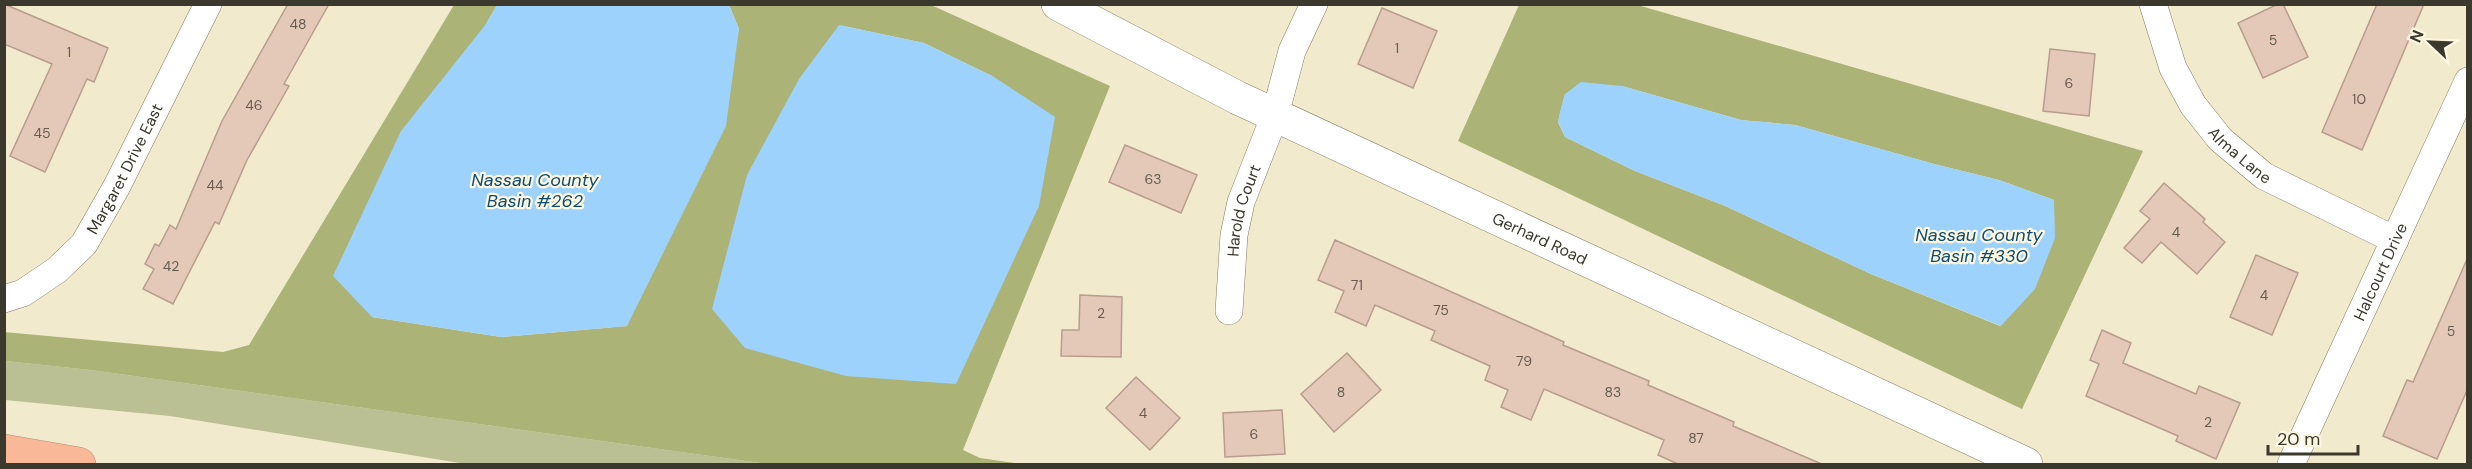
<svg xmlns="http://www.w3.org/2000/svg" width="2472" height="469" font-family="'DM Sans',sans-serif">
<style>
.green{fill:#bac093}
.forest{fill:#abb377;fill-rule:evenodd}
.water{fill:#9dd2fc}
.building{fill:#e4c9b9;stroke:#b89d8e;stroke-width:1.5}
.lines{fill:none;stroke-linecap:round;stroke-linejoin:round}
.minor-casing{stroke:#847c62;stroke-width:28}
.tertiary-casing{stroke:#847c62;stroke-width:34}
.motorway-casing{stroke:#b68c73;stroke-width:34}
.minor{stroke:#fff;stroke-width:27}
.tertiary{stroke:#fff;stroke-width:33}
.motorway{stroke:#f9b999;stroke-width:33}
.labels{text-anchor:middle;stroke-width:4.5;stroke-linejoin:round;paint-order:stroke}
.number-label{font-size:14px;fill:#655c50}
.street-label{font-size:16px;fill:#3b382d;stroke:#fef7e0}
.water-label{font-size:18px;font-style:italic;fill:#0d4c73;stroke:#fef7e0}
</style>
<rect width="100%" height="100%" fill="#f2eacd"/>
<!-- green -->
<polygon class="green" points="5,361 91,370 768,464 466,464 170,416 5,400"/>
<!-- forest -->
<g class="forest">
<path d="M1634,4L2143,151L2022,409L1458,141L1519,5ZM1622,86L1741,120L1795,125L1934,164L1999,180L2054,200L2000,326L1871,274L1723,205L1635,171L1565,137L1558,122L1565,94Z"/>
<path d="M454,5H497L486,24L372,317L501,337L627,326L739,29L729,5H931L1110,86L963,450L980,458L1022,464H768L91,370L5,361L4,332L223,352L249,345ZM839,25L924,43L994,77Z"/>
</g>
<!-- water -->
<g class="water">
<polygon points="497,5 729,5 739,29 726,126 627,326 501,337 372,317 333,276 401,131 486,24"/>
<polygon points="839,25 924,43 994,77 1055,117 1039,206 956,384 846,376 745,348 712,309 747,175 799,79"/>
<polygon points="1581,82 1622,86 1741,120 1795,125 1934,164 1999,180 2054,200 2055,238 2035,289 2001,326 1871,274 1723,205 1635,171 1565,137 1558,121 1561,108 1565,94"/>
</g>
<!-- building -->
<g class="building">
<polygon points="4,4 108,48 94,82 87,79 45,172 10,156 52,64 4,44"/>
<polygon points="288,4 329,4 284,84 289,86 247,160 219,224 215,222 173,304 143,289 154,269 145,264 155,244 159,246 170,225 176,229 222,121"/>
<polygon points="2278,4 2283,4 2308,57 2263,78 2238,23"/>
<polygon points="2377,4 2424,4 2362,150 2322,132"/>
<polygon points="1382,8 1437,31 1413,88 1358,64"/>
<polygon points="2050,49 2095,54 2089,116 2043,111"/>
<polygon points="1125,145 1197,175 1181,213 1109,182"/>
<polygon points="2164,183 2205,219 2203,222 2225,242 2197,274 2161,242 2142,263 2124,248 2150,219 2140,211"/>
<polygon points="1335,240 1564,342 1563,345 1649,381 1648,385 1734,422 1733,426 1824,465 1680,465 1658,455 1664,440 1544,389 1531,420 1501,407 1508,390 1485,380 1490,366 1431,340 1435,331 1375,305 1366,326 1335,312 1344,291 1318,280"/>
<polygon points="2256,255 2298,273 2272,335 2230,317"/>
<polygon points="2468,257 2468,388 2437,459 2383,436 2407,380 2413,382"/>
<polygon points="1080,295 1122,297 1121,357 1061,356 1062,330 1079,330"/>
<polygon points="2102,330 2131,343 2123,363 2196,394 2199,386 2240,403 2216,459 2176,441 2178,436 2086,396 2099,364 2090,360"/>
<polygon points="1347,353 1381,390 1334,432 1301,394"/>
<polygon points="1136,377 1180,418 1150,450 1106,408"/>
<polygon points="1282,410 1285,454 1225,457 1223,413"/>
</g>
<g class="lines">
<defs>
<g id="minor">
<path id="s1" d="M2153,4L2173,68L2193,105L2220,139L2264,176L2395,240"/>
<path id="s2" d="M4,299L23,293L57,270L84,244L117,186L208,4"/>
<path id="s3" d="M1229,311L1234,235L1241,202L1275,115L1292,51L1314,4"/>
<path id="s4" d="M2291,464L2468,81"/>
</g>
<g id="tertiary">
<path id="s5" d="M1058,4L1238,98L2026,464"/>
</g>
<polyline id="motorway" points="4,451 79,464"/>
</defs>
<!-- minor casing -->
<use href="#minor" class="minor-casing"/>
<!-- tertiary casing -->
<use href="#tertiary" class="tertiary-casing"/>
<!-- motorway casing -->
<use href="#motorway" class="motorway-casing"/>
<!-- minor -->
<use href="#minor" class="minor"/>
<!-- tertiary -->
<use href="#tertiary" class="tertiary"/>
<!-- motorway -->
<use href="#motorway" class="motorway"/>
</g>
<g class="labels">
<!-- number labels -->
<g class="number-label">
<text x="298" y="29">48</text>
<text x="2273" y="45">5</text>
<text x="1397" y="53">1</text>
<text x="69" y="57">1</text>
<text x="2069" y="88">6</text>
<text x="2359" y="104">10</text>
<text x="254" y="110">46</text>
<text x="42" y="138">45</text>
<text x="1153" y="184">63</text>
<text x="215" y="190">44</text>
<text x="2176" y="237">4</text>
<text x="171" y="271">42</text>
<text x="1357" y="290">71</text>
<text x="2264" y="300">4</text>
<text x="1441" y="315">75</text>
<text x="1101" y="318">2</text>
<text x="2451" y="336">5</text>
<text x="1524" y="366">79</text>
<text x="1341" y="397">8</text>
<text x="1613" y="397">83</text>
<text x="1143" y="418">4</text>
<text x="2208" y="427">2</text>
<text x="1254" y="439">6</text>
<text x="1696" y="443">87</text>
</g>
<!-- street labels -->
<g class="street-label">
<text dy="6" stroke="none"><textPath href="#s1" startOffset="178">Alma Lane</textPath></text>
<text dy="6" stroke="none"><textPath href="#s2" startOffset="184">Margaret Drive East</textPath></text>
<text dy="6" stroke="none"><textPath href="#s3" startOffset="102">Harold Court</textPath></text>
<text dy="6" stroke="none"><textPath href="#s5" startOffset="536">Gerhard Road</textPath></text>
<text dy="6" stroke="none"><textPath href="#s4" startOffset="212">Halcourt Drive</textPath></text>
</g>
<!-- water labels -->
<g class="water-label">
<text x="535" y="186">Nassau County<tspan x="535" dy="21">Basin #262</tspan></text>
<text x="1979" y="241">Nassau County<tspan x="1979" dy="21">Basin #330</tspan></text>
</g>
</g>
<!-- border -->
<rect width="2472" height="469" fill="none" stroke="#3b382d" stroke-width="12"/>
<!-- north arrow -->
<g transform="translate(2430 42) rotate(293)" stroke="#fef7e0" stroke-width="4.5" paint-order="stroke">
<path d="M0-4.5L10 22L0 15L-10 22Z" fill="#3b382d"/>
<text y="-9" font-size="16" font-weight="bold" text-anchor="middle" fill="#3b382d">N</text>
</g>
<!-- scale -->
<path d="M2268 445v9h90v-9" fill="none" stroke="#3b382d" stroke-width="3"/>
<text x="2277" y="445" font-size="18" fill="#3b382d" stroke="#fef7e0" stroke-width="4.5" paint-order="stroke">20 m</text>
</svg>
